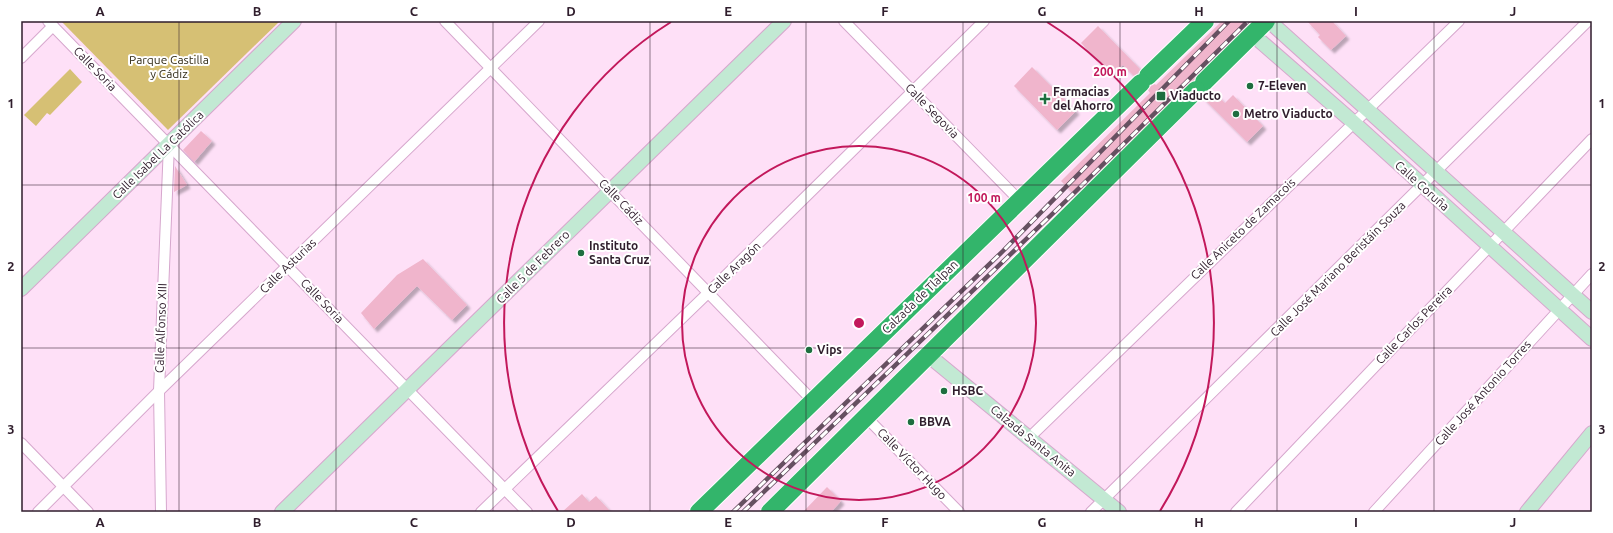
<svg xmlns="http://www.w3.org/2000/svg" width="1613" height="533" font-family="Ubuntu,sans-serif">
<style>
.green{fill:#d6c074}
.building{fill:#f0b5cc;filter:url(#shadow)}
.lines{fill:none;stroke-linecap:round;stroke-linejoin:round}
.street-casing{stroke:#d6a7cd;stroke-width:12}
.secondary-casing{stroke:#d6a7cd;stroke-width:16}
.highway-casing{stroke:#fff;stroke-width:20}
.street{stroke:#fff;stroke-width:10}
.secondary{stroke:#c2e9d3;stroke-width:14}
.highway{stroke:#33b56b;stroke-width:18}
.rail-casing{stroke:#665061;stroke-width:4.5}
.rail{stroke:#fff;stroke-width:3;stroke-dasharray:9;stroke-linecap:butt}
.grid{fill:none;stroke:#2f1d2c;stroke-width:1;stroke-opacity:0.55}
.ring{fill:none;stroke:#c2185b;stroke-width:2}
.poi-dot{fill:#1d6e3f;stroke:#fff;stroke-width:1.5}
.labels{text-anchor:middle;stroke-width:4;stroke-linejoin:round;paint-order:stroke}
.park-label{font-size:12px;fill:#312b17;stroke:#fff}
.street-label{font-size:12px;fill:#2f1d2c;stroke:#fff}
.poi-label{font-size:12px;font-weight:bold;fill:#2f1d2c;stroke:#fff;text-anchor:start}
.centre{fill:#c2185b;stroke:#fff;stroke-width:2}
.ring-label{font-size:12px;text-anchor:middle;font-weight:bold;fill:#c2185b;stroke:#fff;stroke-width:4;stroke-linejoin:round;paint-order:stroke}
.neatline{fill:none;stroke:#2f1d2c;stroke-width:1.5}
.grid-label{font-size:13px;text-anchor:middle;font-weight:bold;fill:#2f1d2c}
</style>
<defs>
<filter id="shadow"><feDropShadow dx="3.5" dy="3.5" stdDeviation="1" flood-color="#0004"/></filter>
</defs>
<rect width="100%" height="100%" fill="#fee0f7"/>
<!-- green -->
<g class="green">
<polygon points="61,21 280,21 168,130"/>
<polygon points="70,69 82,82 50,115 47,113 36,126 24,115"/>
</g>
<!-- building -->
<g class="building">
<polygon points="1222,21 1250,21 1196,74 1194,80 1189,83 1075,195 1061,181 1150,93 1148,90 1151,86 1155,84 1156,85"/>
<polygon points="1307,21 1332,21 1346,36 1331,50 1318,37 1320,35"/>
<polygon points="1098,26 1140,69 1138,73 1134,76 1123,65 1112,75 1081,43"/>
<polygon points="1032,67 1076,111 1057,130 1014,86"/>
<polygon points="1211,89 1225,103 1233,95 1263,126 1247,142 1203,98 1206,92"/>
<polygon points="201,131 212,141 194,162 183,150"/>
<polygon points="175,166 187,185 174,192 174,191"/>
<polygon points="423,259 467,305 452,320 417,286 374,329 361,313 397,275"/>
<polygon points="827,487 841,501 831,512 803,512"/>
<polygon points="582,494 589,502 596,496 611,512 562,512"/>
</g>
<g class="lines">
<defs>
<g id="street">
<polyline points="48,21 527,512"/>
<polyline points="445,21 813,401"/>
<polyline points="844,21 1019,200"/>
<polyline points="21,58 53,26"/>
<polyline points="866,417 959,512"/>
<polyline points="1029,438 1459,21"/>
<polyline points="21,443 88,512"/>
<polyline points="38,512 159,391 539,21"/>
<polyline points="161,512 159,391 169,144"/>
<polyline points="481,512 708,293 984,21"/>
<polyline points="1091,512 1588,21"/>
<polyline points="1236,512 1592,139"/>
<polyline points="1374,512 1592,274"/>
</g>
<g id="secondary">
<polyline points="1269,21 1592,312"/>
<polyline points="1252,34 1353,122 1592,339"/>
<polyline points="21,289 294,21"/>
<polyline points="928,355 1119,512"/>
<polyline points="282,512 784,21"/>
<polyline points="1527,512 1592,433"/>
</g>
<g id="highway">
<polyline points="1148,76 1205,21"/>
<polyline points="1204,82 1266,21"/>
<polyline points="699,512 1141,83"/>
<polyline points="770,512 1196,90"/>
</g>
</defs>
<!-- street casing -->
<use href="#street" class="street-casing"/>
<!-- secondary casing -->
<use href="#secondary" class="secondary-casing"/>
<!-- highway casing -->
<use href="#highway" class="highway-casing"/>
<!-- street -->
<use href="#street" class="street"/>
<!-- secondary -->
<use href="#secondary" class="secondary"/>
<!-- highway -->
<use href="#highway" class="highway"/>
<defs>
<g id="rail">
<polyline points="733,512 1003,251 1229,21"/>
<polyline points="743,512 1072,195 1248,21"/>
</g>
</defs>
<!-- rail casing -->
<use href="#rail" class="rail-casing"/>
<!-- rail -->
<use href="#rail" class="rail"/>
</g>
<!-- grid -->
<path class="grid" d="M179,21V512M336,21V512M493,21V512M650,21V512M806,21V512M963,21V512M1120,21V512M1277,21V512M1434,21V512M21,185H1592M21,348H1592"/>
<!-- distance rings -->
<g class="ring">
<circle cx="859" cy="323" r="177"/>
<path d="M558 511A355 355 0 0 1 671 22M1047 22A355 355 0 0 1 1160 511"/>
</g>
<!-- markers -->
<g class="poi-dot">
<circle cx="1250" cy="86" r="4"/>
<rect x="1156" y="91" width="10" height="10" rx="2"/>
<path d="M1043 93h4v4h4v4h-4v4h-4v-4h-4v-4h4z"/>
<circle cx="1236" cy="114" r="4"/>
<circle cx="581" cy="253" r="4"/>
<circle cx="809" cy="350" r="4"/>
<circle cx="944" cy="391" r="4"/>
<circle cx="911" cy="422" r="4"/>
</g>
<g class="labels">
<!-- park labels -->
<g class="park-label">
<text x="169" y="64">Parque Castilla<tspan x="169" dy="14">y Cádiz</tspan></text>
</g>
<!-- street labels -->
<g class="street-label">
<text transform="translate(95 69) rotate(46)" y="4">Calle Soria</text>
<text transform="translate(932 111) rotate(46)" y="4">Calle Segovia</text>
<text transform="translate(158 155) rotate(-44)" y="4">Calle Isabel La Católica</text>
<text transform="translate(1422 186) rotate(42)" y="4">Calle Coruña</text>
<text transform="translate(621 202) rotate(46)" y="4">Calle Cádiz</text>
<text transform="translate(1243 229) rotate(-44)" y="4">Calle Aniceto de Zamacois</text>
<text transform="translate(288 266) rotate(-44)" y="4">Calle Asturias</text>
<text transform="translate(533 267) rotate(-45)" y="4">Calle 5 de Febrero</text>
<text transform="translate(734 268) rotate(-44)" y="4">Calle Aragón</text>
<text transform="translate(1338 269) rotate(-45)" y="4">Calle José Mariano Beristáin Souza</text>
<text transform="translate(920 297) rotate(-44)" y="4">Calzada de Tlalpan</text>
<text transform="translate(322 301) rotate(46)" y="4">Calle Soria</text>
<text transform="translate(1414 325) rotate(-46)" y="4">Calle Carlos Pereira</text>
<text transform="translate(161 328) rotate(-88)" y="4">Calle Alfonso XIII</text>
<text transform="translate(1483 393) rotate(-48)" y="4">Calle José Antonio Torres</text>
<text transform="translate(1033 441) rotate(39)" y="4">Calzada Santa Anita</text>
<text transform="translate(912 464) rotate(46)" y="4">Calle Víctor Hugo</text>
</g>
<!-- poi labels -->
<g class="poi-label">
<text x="1258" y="90">7-Eleven</text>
<text x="1053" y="96">Farmacias<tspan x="1053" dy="14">del Ahorro</tspan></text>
<text x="1170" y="100">Viaducto</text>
<text x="1244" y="118">Metro Viaducto</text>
<text x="589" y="250">Instituto<tspan x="589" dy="14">Santa Cruz</tspan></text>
<text x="817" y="354">Vips</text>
<text x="952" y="395">HSBC</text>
<text x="919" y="426">BBVA</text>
</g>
</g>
<circle cx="859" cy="323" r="6" class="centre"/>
<g class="ring-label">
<text x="1110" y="76">200 m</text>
<text x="984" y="202">100 m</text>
</g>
<!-- border -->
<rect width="1613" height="533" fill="none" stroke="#ffffff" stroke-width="44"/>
<rect x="22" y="22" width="1569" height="489" class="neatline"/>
<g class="grid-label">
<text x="100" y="16">A</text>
<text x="257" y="16">B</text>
<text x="414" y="16">C</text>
<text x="571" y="16">D</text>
<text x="728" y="16">E</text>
<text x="885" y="16">F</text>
<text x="1042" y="16">G</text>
<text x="1199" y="16">H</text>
<text x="1356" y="16">I</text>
<text x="1513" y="16">J</text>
<text x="11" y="108">1</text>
<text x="1602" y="108">1</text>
<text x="11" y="271">2</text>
<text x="1602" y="271">2</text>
<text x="11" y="434">3</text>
<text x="1602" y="434">3</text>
<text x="100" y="527">A</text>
<text x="257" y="527">B</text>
<text x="414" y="527">C</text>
<text x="571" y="527">D</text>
<text x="728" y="527">E</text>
<text x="885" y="527">F</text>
<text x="1042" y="527">G</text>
<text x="1199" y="527">H</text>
<text x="1356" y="527">I</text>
<text x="1513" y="527">J</text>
</g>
</svg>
